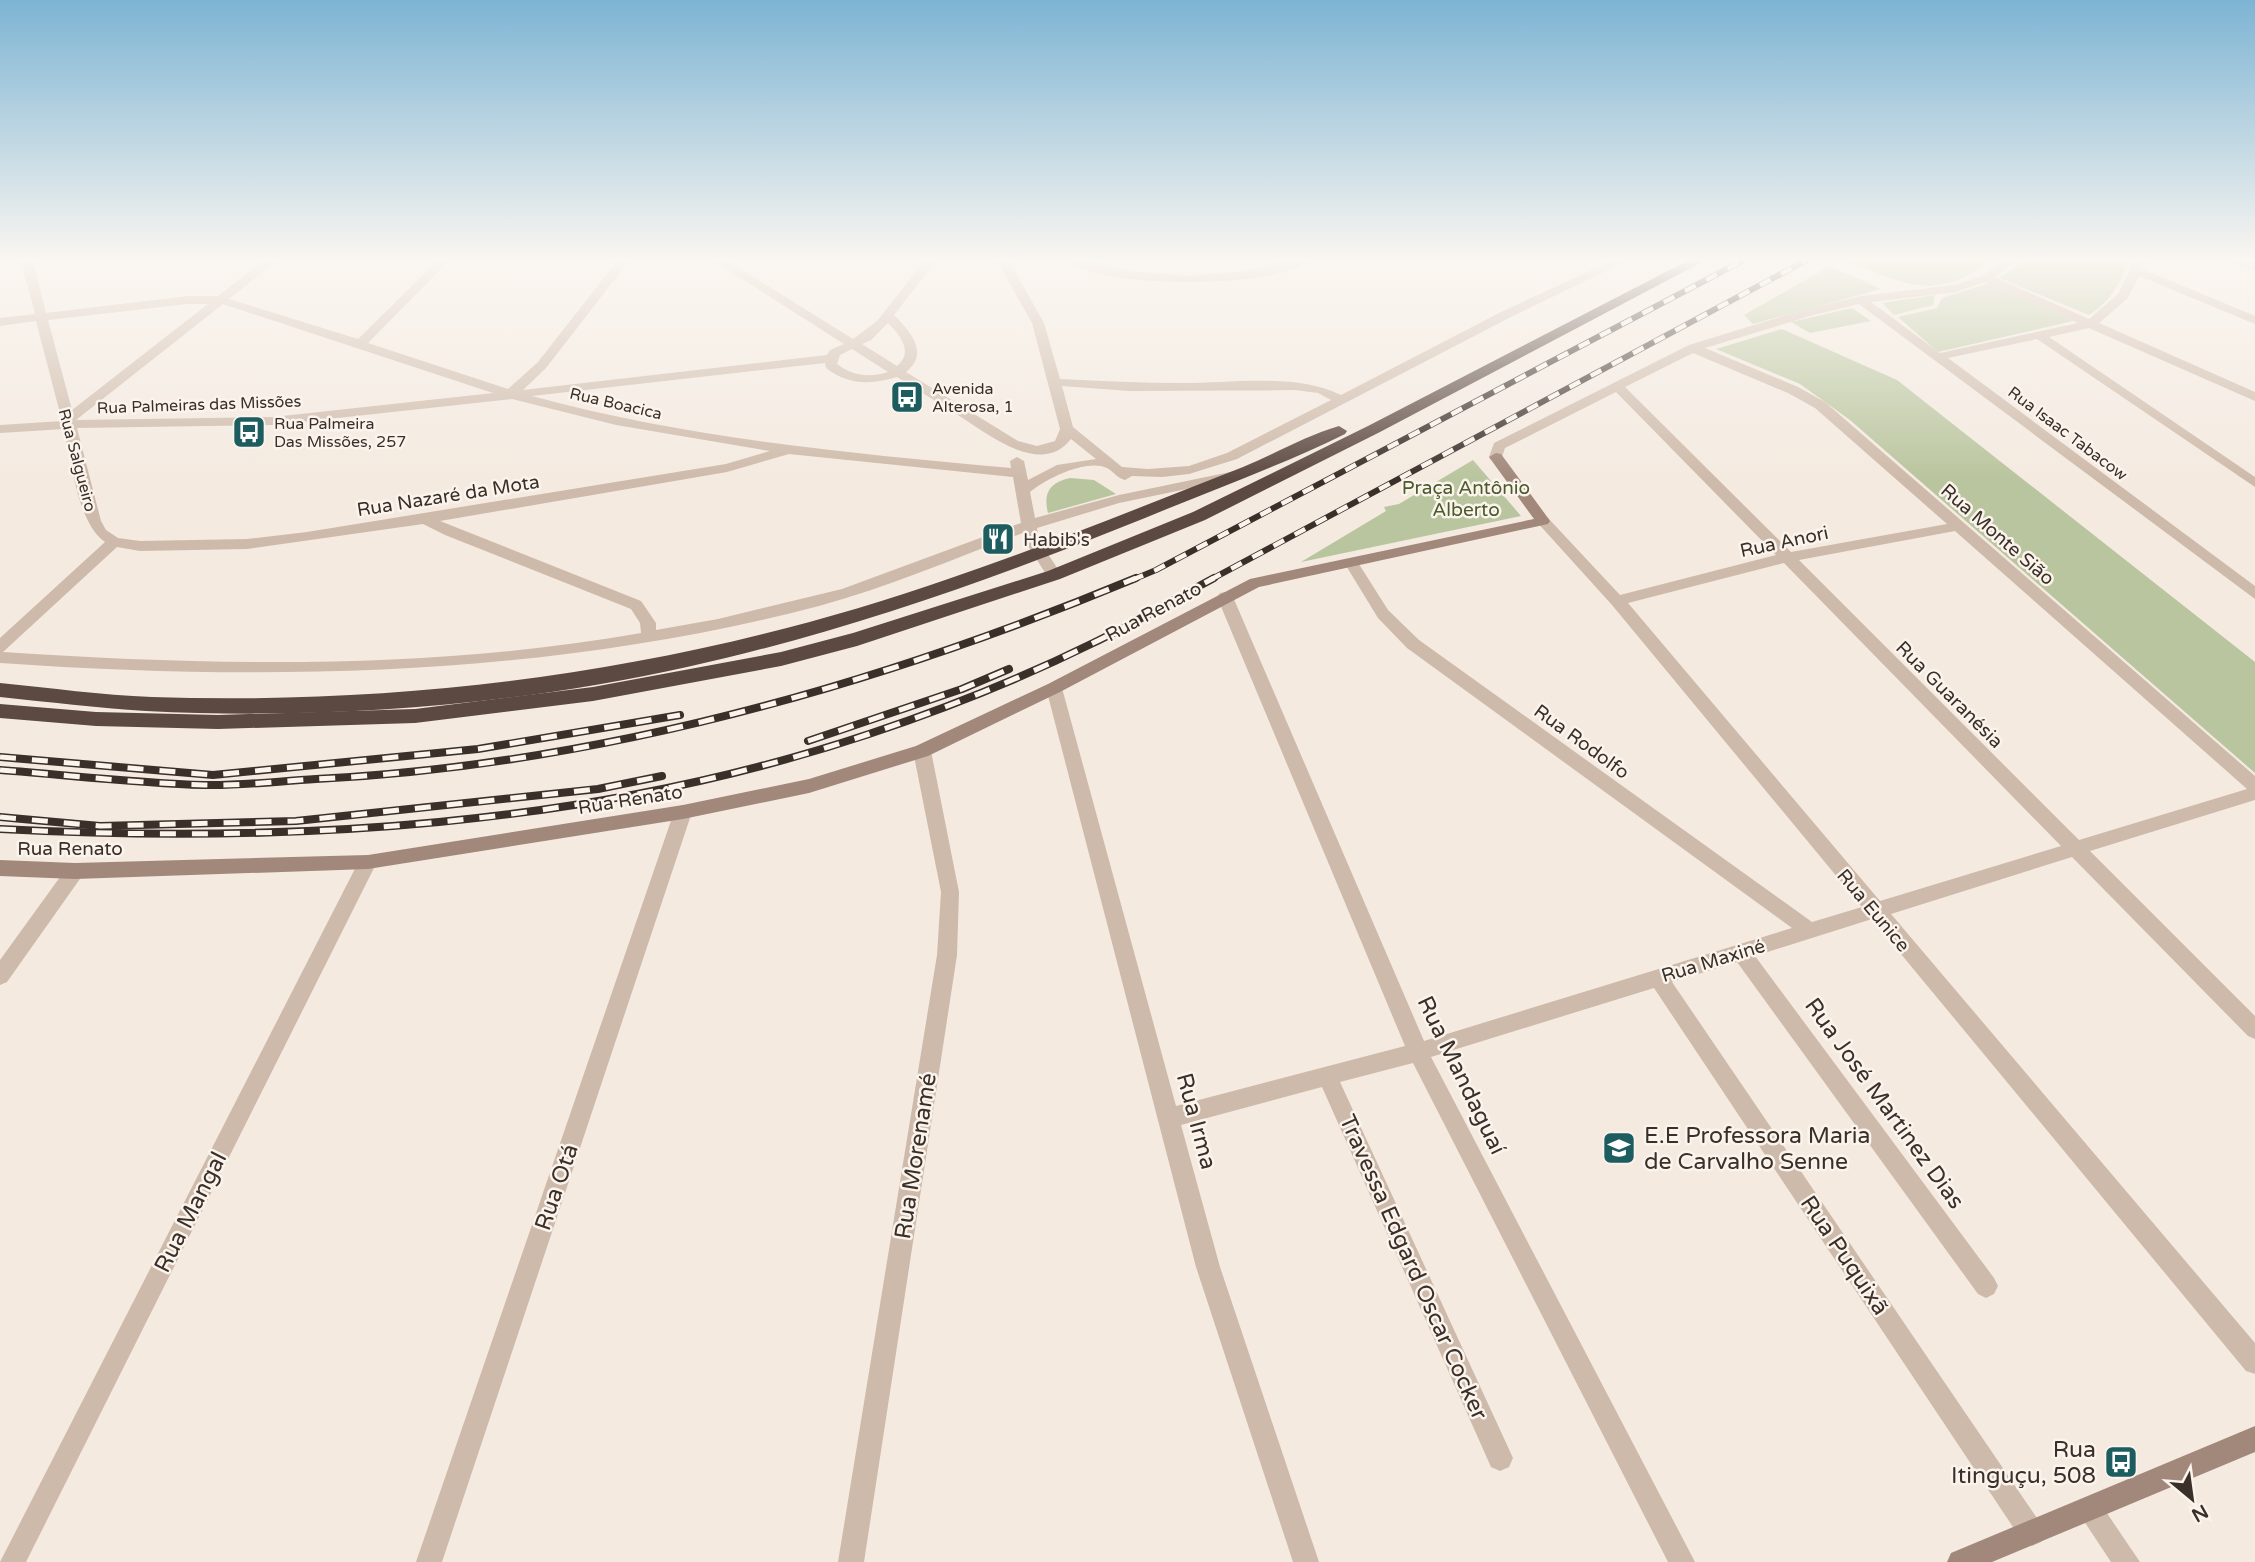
<svg xmlns="http://www.w3.org/2000/svg" width="2255" height="1562" font-family="'Varela Round',sans-serif">
<style>
.green{fill:#b9c59e}
.lines{fill:none;stroke-linecap:round;stroke-linejoin:round}
.street{fill:#cebaaa;fill-rule:evenodd}
.secondary{fill:#a2887b;fill-rule:evenodd}
.highway{fill:#5c4941;fill-rule:evenodd}
.rail-far1-casing{stroke:#3b2f2a;stroke-width:6}
.rail-casing{stroke:#3b2f2a;stroke-width:8}
.rail-far1{stroke:#fbf4ed;stroke-width:4.5;stroke-dasharray:12;stroke-linecap:butt}
.rail{stroke:#fbf4ed;stroke-width:5;stroke-dasharray:16;stroke-linecap:butt}
.labels{text-anchor:middle;stroke-width:5;stroke-linejoin:round;paint-order:stroke}
.far-poi-label{font-size:16px;fill:#3b2f2a;stroke:#fbf4ed;text-anchor:start}
.far-street-label{font-size:16px;fill:#3b2f2a;stroke:#fbf4ed}
.park-label{font-size:19px;fill:#4b5b2c;stroke:#fbf4ed}
.street-label{font-size:19px;fill:#3b2f2a;stroke:#fbf4ed}
.poi-label{font-size:19px;fill:#3b2f2a;stroke:#fbf4ed;text-anchor:start}
.near-street-label{font-size:23px;fill:#3b2f2a;stroke:#fbf4ed}
.near-poi-label{font-size:23px;fill:#3b2f2a;stroke:#fbf4ed;text-anchor:start}
</style>
<rect width="100%" height="100%" fill="#f4eae0"/>
<!-- green -->
<g class="green">
<path d="M1847,261H1988C1936,304 1901,282 1847,261Z"/>
<path d="M2024,261H2127C2121,285 2109,302 2089,315L1999,278Z"/>
<polygon points="1830,266 1881,289 1753,324 1744,315"/>
<polygon points="1989,283 2073,321 1938,352 1898,317 1937,308 1942,298"/>
<polygon points="1935,295 1933,305 1894,315 1882,303"/>
<polygon points="1852,308 1871,321 1810,333 1791,322"/>
<polygon points="1782,329 1897,380 2255,662 2255,773 1850,420 1800,384 1716,349"/>
<polygon points="1473,460 1521,516 1301,562 1386,511 1384,507 1399,504"/>
<path d="M1070,478L1094,480L1116,494L1048,513C1043,493 1049,483 1070,478Z"/>
</g>
<g class="lines">
<!-- street -->
<g class="street">
<path d="M21,261H33L46,313L188,296H218L263,261H276L229,299L358,339L437,261H449L368,343L508,389L538,362L617,261H629L546,368L523,390L827,355L830,350L844,344L714,261H728L853,339L877,321L924,261H936L894,315C910,331 930,353 906,372L1018,441L1037,446L1055,441L1060,429L1032,323L997,261H1009L1044,323L1060,379C1101,381 1141,383 1183,383C1232,383 1296,373 1341,395L1501,312L1611,261H1626L1509,318L1237,459L1189,474L1162,477L1132,476L1125,480C1117,478 1114,472 1107,468C1087,458 1045,479 1030,492L1035,518L1119,495L1235,471L1242,475L1235,479L1119,503L1037,528L1039,541L1062,575L1059,579H1049L1025,541L1023,533C956,558 889,587 819,606C551,676 275,682 0,663V638L105,542C78,524 71,460 64,429L0,433V425L62,421L36,321L0,326V318L35,314ZM188,304H208L72,410L48,320ZM223,304L493,393L273,417L76,420ZM888,323C900,335 914,352 897,366L862,344L871,340ZM852,349L888,372C869,378 853,376 837,364L840,355ZM825,363L826,368C848,385 870,385 897,377C918,390 940,404 961,417C989,435 1042,477 1071,439L1096,459L1057,465L1028,480L1024,461L1017,457L1010,461L1011,468C850,453 689,439 532,396ZM1062,386L1130,391L1295,390L1318,393L1331,400L1227,453L1189,466L1148,469L1122,467L1073,427ZM512,399L616,425L770,451L726,464L307,532L247,539L140,541L118,538L106,530L101,521L77,428L273,425ZM789,454L1013,477L1021,523L842,589L718,619L656,630V623L641,601L440,521L727,472ZM423,524L445,535L631,609L640,623L641,633C431,670 215,666 3,652L117,547L140,551L247,549Z"/>
<path d="M1067,261H1085L1128,271L1188,276L1248,271L1291,261H1309C1273,289 1103,289 1067,261Z"/>
<path d="M2004,261H2017L1994,277L2089,319L2118,294L2134,261H2146L2142,269L2255,316V324L2139,276L2127,299L2099,323L2255,392V401L2089,328L2049,337L2255,477V487L2037,339L1948,358L2255,586V599L1859,304L1810,316L1705,348L1798,387L1825,402L2255,776V800L2090,851L2255,1016V1039L2248,1036L2072,857L1891,914L2255,1343V1374L2246,1371L1872,919L1755,956L1994,1278L1998,1286L1994,1294L1986,1298L1978,1294L1737,962L1672,982L2041,1524L2045,1533L2041,1542L2032,1546L2023,1542L1654,988L1431,1057L1695,1562H1668L1413,1063L1340,1082L1513,1458L1509,1467L1500,1471L1491,1467L1322,1087L1181,1125L1220,1267L1319,1562H1293L1196,1267L1046,688L1054,682L1062,688L1176,1106L1405,1046L1217,597L1220,593L1225,592L1233,597L1424,1041L1792,928L1407,648L1378,618L1345,564L1347,561H1357L1388,610L1419,640L1812,922L1862,907L1612,605L1536,521L1538,518H1548L1620,595L1776,555L1616,392L1505,448L1501,460H1491L1489,457L1494,443L1689,345L1803,310L1861,296L1955,285L1982,276ZM1985,282L2078,323L1940,353L1871,302L1956,292ZM1693,353L1788,393L1815,408L1947,524L1791,552L1625,387ZM1955,531L2247,789L2079,840L1799,560ZM1784,563L2061,846L1880,901L1628,603Z"/>
<polygon points="2224,261 2242,261 2255,264 2255,271"/>
<polygon points="922,745 928,746 931,751 959,892 957,955 864,1562 838,1562 937,955 941,892 913,751 916,746"/>
<polygon points="683,805 689,807 692,812 442,1562 416,1562 674,812 677,807"/>
<polygon points="368,855 375,857 377,862 26,1562 0,1562 361,857"/>
<polygon points="75,863 82,866 84,871 82,876 7,982 0,985 0,960 68,866"/>
<polygon points="2089,1496 2098,1500 2140,1562 2111,1562 2076,1509 2080,1500"/>
</g>
<!-- secondary -->
<g class="secondary">
<polygon points="1496,453 1501,454 1548,518 1550,521 1548,524 1259,587 1060,692 928,756 809,793 683,819 368,869 75,879 0,876 0,860 75,863 368,855 683,805 809,779 916,746 1048,684 1250,579 1534,519 1489,457"/>
<polygon points="2255,1426 2255,1452 1992,1562 1947,1562 1951,1553"/>
</g>
<!-- highway -->
<g class="highway">
<polygon points="1687,261 1704,261 1380,432 1205,520 1060,579 857,646 781,666 593,701 415,723 218,729 96,726 0,718 0,704 96,712 218,715 415,709 593,687 781,652 853,633 1048,571 1193,512 1368,426"/>
<path d="M1339,426L1347,431L1345,434C1280,466 1212,490 1145,518C996,578 845,632 687,667C512,706 325,720 146,711C97,708 49,702 0,697V683C51,688 101,695 152,697C424,706 694,668 951,578C1050,544 1146,505 1243,467C1275,454 1307,435 1339,426Z"/>
</g>
<defs>
<g id="rail-far1">
<polyline points="1132,580 1156,570 1742,261"/>
<polyline points="1210,580 1805,261"/>
</g>
<g id="rail">
<polyline points="808,741 962,689 1009,669"/>
<polyline points="0,757 213,775 478,749 680,715"/>
<path d="M0,770C68,775 136,783 204,785C241,786 279,781 316,779C598,765 876,686 1136,578"/>
<polyline points="0,817 100,826 296,821 598,789 662,776"/>
<path d="M0,829C291,844 590,827 869,734C944,709 1020,679 1091,644C1133,624 1173,600 1214,578"/>
</g>
</defs>
<!-- rail-far1 casing -->
<use href="#rail-far1" class="rail-far1-casing"/>
<!-- rail casing -->
<use href="#rail" class="rail-casing"/>
<!-- rail-far1 -->
<use href="#rail-far1" class="rail-far1"/>
<!-- rail -->
<use href="#rail" class="rail"/>
</g>
<!-- sky -->
<linearGradient id="sky" x2="0" y2="1"><stop stop-color="#7db4d3"/><stop offset="0.54" stop-color="#faf6f1"/><stop offset="1" stop-color="#faf6f1" stop-opacity="0"/></linearGradient>
<rect width="2255" height="480" fill="url(#sky)"/>
<!-- icons -->
<defs>
<symbol id="bus-square" viewBox="-11 -11 22 22"><rect x="-9" y="-9" width="18" height="18" rx="4" fill="#1d5d60" stroke="#fbf4ed"/><path d="M-5-6H5V4H4V6H2V4H-2V6H-4V4H-5ZM-3.5-4V0h7V-4ZM-3.5 1.2v1.5H-2V1.2ZM2 1.2v1.5H3.5V1.2Z" fill="#fff"/></symbol>
<symbol id="restaurant-square" viewBox="-11 -11 22 22"><rect x="-9" y="-9" width="18" height="18" rx="4" fill="#1d5d60" stroke="#fbf4ed"/><path d="M-5-6h1v4h1v-4h1v4h1v-4h1v5L-1.5 .5V6h-2V.5L-5-1ZM5-6V6H3V1.5H1.5Q1.5-4 5-6Z" fill="#fff"/></symbol>
<symbol id="school-square" viewBox="-11 -11 22 22"><rect x="-9" y="-9" width="18" height="18" rx="4" fill="#1d5d60" stroke="#fbf4ed"/><path d="M0-5L7-2L0 1L-7-2ZM-4 1L0 2.5L4 1V4Q0 6-4 4Z" fill="#fff"/></symbol>
</defs>
<g fill-rule="evenodd">
<use href="#bus-square" x="888" y="378" width="38" height="38"/>
<use href="#bus-square" x="230" y="413" width="38" height="38"/>
<use href="#restaurant-square" x="979" y="520" width="38" height="38"/>
<use href="#school-square" x="1600" y="1129" width="38" height="38"/>
<use href="#bus-square" x="2102" y="1443" width="38" height="38"/>
</g>
<g class="labels">
<!-- far-poi labels -->
<g class="far-poi-label">
<text x="932" y="394">Avenida<tspan x="932" dy="18">Alterosa, 1</tspan></text>
<text x="274" y="429">Rua Palmeira<tspan x="274" dy="18">Das Missões, 257</tspan></text>
</g>
<!-- far-street labels -->
<g class="far-street-label">
<text transform="translate(616 403) rotate(13)" y="6">Rua Boacica</text>
<text transform="translate(199 404) rotate(-2)" y="6">Rua Palmeiras das Missões</text>
<text transform="translate(2068 433) rotate(37)" y="6">Rua Isaac Tabacow</text>
<text transform="translate(78 460) rotate(75)" y="6">Rua Salgueiro</text>
</g>
<!-- park labels -->
<g class="park-label">
<text x="1466" y="494">Praça Antônio<tspan x="1466" dy="22">Alberto</tspan></text>
</g>
<!-- street labels -->
<g class="street-label">
<text transform="translate(448 495) rotate(-9)" y="7">Rua Nazaré da Mota</text>
<text transform="translate(1998 534) rotate(41)" y="7">Rua Monte Sião</text>
<text transform="translate(1784 541) rotate(-12)" y="7">Rua Anori</text>
<text transform="translate(1153 611) rotate(-28)" y="7">Rua Renato</text>
<text transform="translate(1950 694) rotate(45)" y="7">Rua Guaranésia</text>
<text transform="translate(1582 741) rotate(36)" y="7">Rua Rodolfo</text>
<text transform="translate(630 799) rotate(-9)" y="7">Rua Renato</text>
<text x="70" y="855">Rua Renato</text>
<text transform="translate(1874 910) rotate(50)" y="7">Rua Eunice</text>
<text transform="translate(1713 960) rotate(-17)" y="7">Rua Maxiné</text>
</g>
<!-- poi labels -->
<g class="poi-label">
<text x="1023" y="546">Habib's</text>
</g>
<!-- near-street labels -->
<g class="near-street-label">
<text transform="translate(1462 1075) rotate(64)" y="8">Rua Mandaguaí</text>
<text transform="translate(1885 1103) rotate(54)" y="8">Rua José Martinez Dias</text>
<text transform="translate(1197 1121) rotate(75)" y="8">Rua Irma</text>
<text transform="translate(915 1156) rotate(-81)" y="8">Rua Morenamé</text>
<text transform="translate(556 1187) rotate(-71)" y="8">Rua Otá</text>
<text transform="translate(190 1212) rotate(-63)" y="8">Rua Mangal</text>
<text transform="translate(1845 1255) rotate(56)" y="8">Rua Puquixã</text>
<text transform="translate(1414 1267) rotate(66)" y="8">Travessa Edgard Oscar Cocker</text>
</g>
<!-- near-poi labels -->
<g class="near-poi-label">
<text x="1644" y="1143">E.E Professora Maria<tspan x="1644" dy="26">de Carvalho Senne</tspan></text>
<text x="2096" y="1457" text-anchor="end">Rua<tspan x="2096" dy="26">Itinguçu, 508</tspan></text>
</g>
</g>
<!-- north arrow -->
<g transform="translate(2192 1499) rotate(151)" stroke="#fbf4ed" stroke-width="5" paint-order="stroke">
<path d="M0-5L12 26L0 18L-12 26Z" fill="#3b2f2a"/>
<text y="-10" font-size="19" font-weight="bold" text-anchor="middle" fill="#3b2f2a">N</text>
</g>
</svg>
